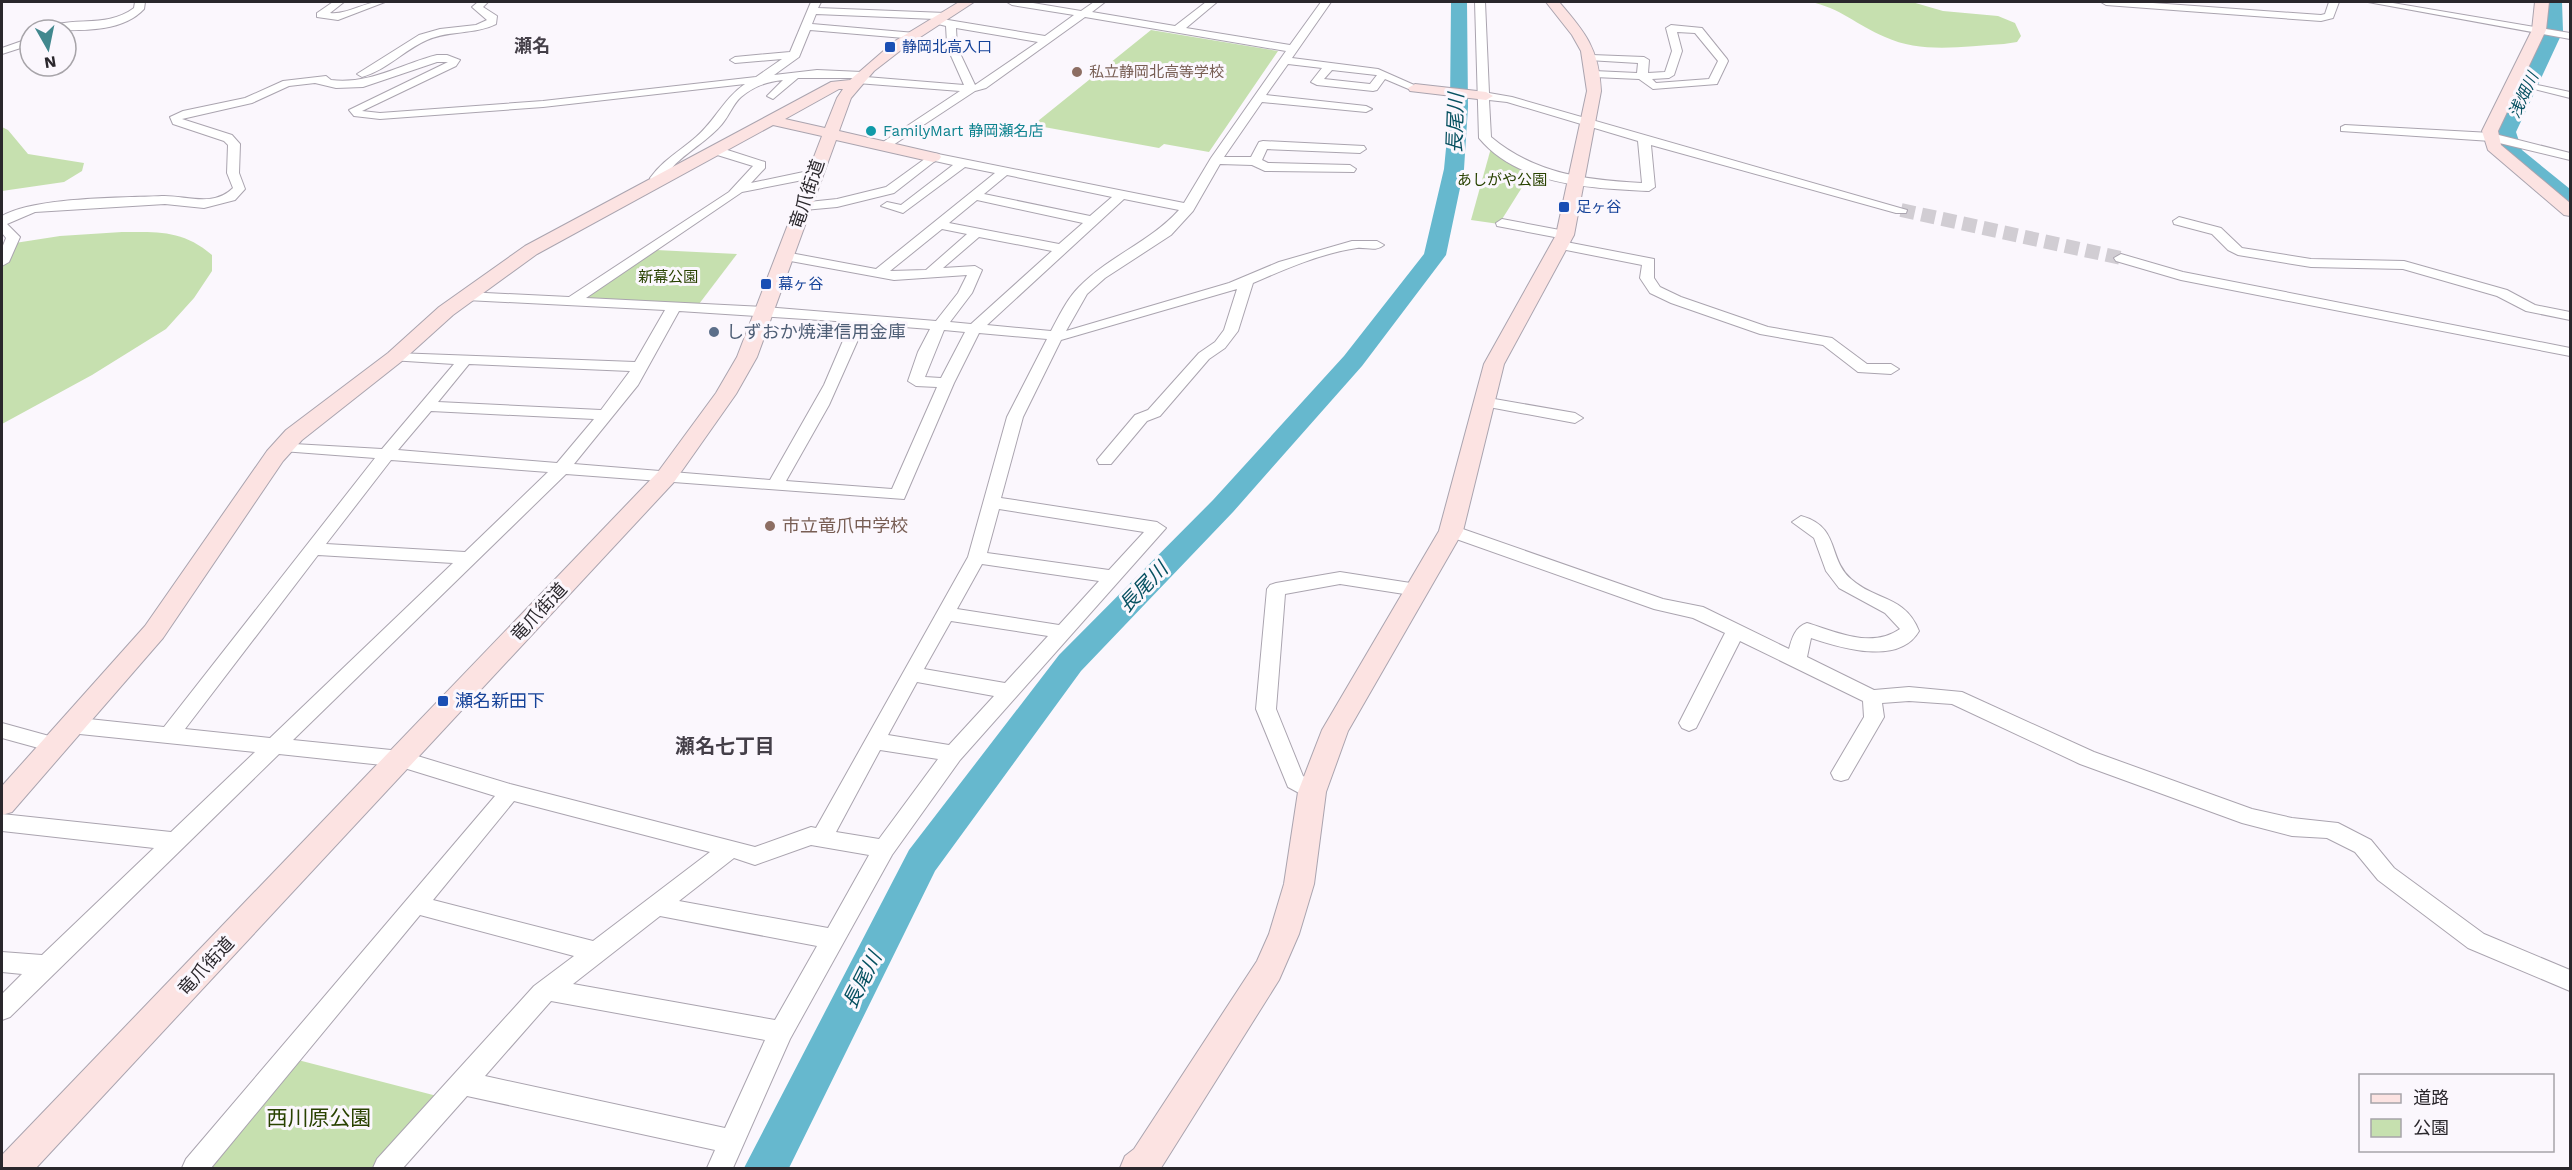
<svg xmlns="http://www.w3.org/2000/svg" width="2572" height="1170" font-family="'Work Sans','Noto Sans JP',sans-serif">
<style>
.green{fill:#c6e0af}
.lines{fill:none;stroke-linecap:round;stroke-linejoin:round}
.river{fill:#66b8ce;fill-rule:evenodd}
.street-tunnel{stroke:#d1cdd3;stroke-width:14;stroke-dasharray:14 7;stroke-linecap:butt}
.street-casing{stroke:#aaa4af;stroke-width:2}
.secondary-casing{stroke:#aaa4af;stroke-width:2}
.street{fill:#fff;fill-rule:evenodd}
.secondary{fill:#fce3e2;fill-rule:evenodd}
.transit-dot{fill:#1a4fb4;stroke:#fbf7fd;stroke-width:2}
.education-dot{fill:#8d6e63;stroke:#fbf7fd;stroke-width:2}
.culture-dot{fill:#0f9aa8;stroke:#fbf7fd;stroke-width:2}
.service-dot{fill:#5c6f8a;stroke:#fbf7fd;stroke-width:2}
.labels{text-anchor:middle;stroke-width:6;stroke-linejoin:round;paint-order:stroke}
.far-transit-label{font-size:15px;fill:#164399;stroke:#fbf7fd;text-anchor:start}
.far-education-label{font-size:15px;fill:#785e54;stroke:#fbf7fd;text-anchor:start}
.far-culture-label{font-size:15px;fill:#0d838f;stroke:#fbf7fd;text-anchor:start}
.far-park-label{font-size:15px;fill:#294201;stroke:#fbf7fd}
.far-water-label{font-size:16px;font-style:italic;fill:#075161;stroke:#fbf7fd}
.far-quarter-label{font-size:18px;font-weight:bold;fill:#443f48;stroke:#fbf7fd}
.street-label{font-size:18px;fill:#2a272c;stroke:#fbf7fd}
.service-label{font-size:18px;fill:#4e5e75;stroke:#fbf7fd;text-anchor:start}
.education-label{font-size:18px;fill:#785e54;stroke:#fbf7fd;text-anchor:start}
.transit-label{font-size:18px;fill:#164399;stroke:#fbf7fd;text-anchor:start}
.water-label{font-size:20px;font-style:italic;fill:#075161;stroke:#fbf7fd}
.neighbourhood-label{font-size:20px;font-weight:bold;fill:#443f48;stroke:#fbf7fd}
.near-park-label{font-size:21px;fill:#294201;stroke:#fbf7fd}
</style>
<rect width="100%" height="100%" fill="#fbf7fd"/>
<!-- green -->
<g class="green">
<path d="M1810,2H1912L1943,11L1998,16L2015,23L2021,36L2017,42L2004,44C1964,46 1922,54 1885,37C1858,26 1839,7 1810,2Z"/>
<polygon points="1151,30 1278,51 1209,152 1164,144 1159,148 1033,125"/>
<polygon points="2,127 8,130 28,154 84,163 82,171 64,182 2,191"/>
<polygon points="1491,148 1533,170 1499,224 1471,220"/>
<path d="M122,232C159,232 183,230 212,255V271L194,298L166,329L92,375L2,424V245L60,236Z"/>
<polygon points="656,250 737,254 699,304 584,299"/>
<polygon points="298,1060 437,1096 373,1168 209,1168"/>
</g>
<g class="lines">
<!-- river -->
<g class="river">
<polygon points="1451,2 1467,2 1468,107 1464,169 1446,255 1362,366 1233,512 1081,671 935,871 789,1168 744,1168 909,850 1059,655 1213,500 1344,356 1424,254 1444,169 1450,107"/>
<path d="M2546,2H2562L2563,31L2516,132L2522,150L2570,189V205L2563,203C2539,184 2501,164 2496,132L2545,31Z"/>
</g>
<!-- street-tunnel -->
<polyline class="street-tunnel" points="1901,210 2121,258"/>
<defs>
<g id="street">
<path d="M135,2H145L144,9C121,34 76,30 45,30C67,14 105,30 134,8Z"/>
<path d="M333,2H344L330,13C349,15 366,0 385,2L338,20L317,17V13Z"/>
<path d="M478,2H488L483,7L497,16L496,24C474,35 449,30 427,40C404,50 387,70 362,77L357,74L419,35L440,29L476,25L487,20L472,7Z"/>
<path d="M811,2H821L818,8L946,13L951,16L942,19L1045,36L1074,15L1012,5L1007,2H1027L1081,11L1094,2H1105L1092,12L1175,26L1206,2H1217L1186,28L1290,45L1321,2H1331L1292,58L1378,69L1421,88L1411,90L1385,79L1377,90L1373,91L1317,85L1311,82L1322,68L1288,64L1266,95L1366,106L1372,109L1366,112L1262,102L1224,157H1251L1259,142L1263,141L1364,146L1366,149L1360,153L1267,149L1262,160L1268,163L1350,165L1356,169L1354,172L1265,171L1252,165L1220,164L1193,211L1171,235L1105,278L1087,294L1066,331L1229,283L1279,262L1352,241H1377L1384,245C1376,252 1366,247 1357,248C1322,253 1285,269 1253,283L1238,331L1225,348L1209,359L1160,416L1147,421L1111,464H1099L1097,460L1135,415L1148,410L1199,353L1215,342L1224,330L1237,289L1061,340L1023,417L1001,498L1157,522L1166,528L960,760L892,855L790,1039L733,1168H707L715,1150L467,1096L403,1168H373L377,1159L534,986L574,956L420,915L211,1168H182L186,1159L495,796L401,767L279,754L10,1017L2,1020V994L22,974L2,972V952L42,955L154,848L2,831V814L171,832L255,752L70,733L63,730L60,725L63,720L70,717L164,727L375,458L282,451L274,446L276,443L382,449L454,364L390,360L388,357L390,354L395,353L635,362L665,310L466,300L459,296L466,292L569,297L729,192L753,166L714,154V148L718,147L765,162V168L751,183L813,170L819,174L813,178L742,192L586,298L765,307L936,321L958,293L967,275L894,280L785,260L778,256L785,252L876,269L995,173L965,167L903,213L881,206L887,202L901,205L953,165L935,161L894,193L837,207L804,210L799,209V203L837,199L886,187L933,153L1184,203L1211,158L1286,51L1085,17L986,88L975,91L887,149L883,148V142L960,91L857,83L853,82V78H798L773,99L767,96L783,80C766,82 754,86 741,97C733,104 729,116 722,124C703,147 671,158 661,186H653L650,178C664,159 679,152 696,137C715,121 724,98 745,84L543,107L380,119L354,116L349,110L448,62H437L363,87L336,88L315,83L289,86L252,103L182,119L232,135L240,144L239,173L245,189L235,200L204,208L165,204L35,212L7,224L20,237L9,262L2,266V248L6,238L2,233V216C35,197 121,198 162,196C185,195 213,208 233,188L227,173L228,145L224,141L173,124L170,117L183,111L245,98L283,81L326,76L331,80C369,85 401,64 437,55H447L460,60L456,66L362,111L380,113L543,101L756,77L782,59L735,63L730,60L735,57L790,52ZM816,14L935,19L934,23L946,26L947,43L918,38L920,36L915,33L812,24ZM956,28L1038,42L975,85L957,47ZM810,30L904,38V42L948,49L964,85L866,77L867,75L862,72L817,70L774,75L799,57ZM1332,70L1376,75H1377L1370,84L1324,79ZM1007,175L1112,197L1090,216L984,194ZM1124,199L1179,210C1150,242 1109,256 1079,287C1067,299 1059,316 1051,331L987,325ZM977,200L1083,223L1059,244L949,223ZM942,229L967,234L926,270L890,271ZM979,237L1052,251L971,324L950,322L972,293L982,270L975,266L943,268ZM679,311L851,322L824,385L770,480L574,464L638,385ZM865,324L930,329L918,352L908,381L916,386L937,387L892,489L786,481L829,405ZM944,330L965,332L941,378L925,377ZM979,333L1047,339L1007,417L968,557L816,828L811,827L755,847L510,784L401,751L293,740L566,474L904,499L954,383ZM469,364L630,371L601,410L438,402ZM431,411L594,419L557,463L398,450ZM391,460L548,472L465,552L326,544ZM999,509L1144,532L1109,570L987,553ZM318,555L453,563L270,738L185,729ZM982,564L1099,581L1059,625L957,609ZM951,621L1048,636L1005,683L924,669ZM917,682L994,696L949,745L888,735ZM880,750L938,759L879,839L836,832ZM514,801L710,852L593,941L433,900ZM811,845L869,855L828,928L679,901L734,858L755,865ZM660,916L817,946L775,1020L573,984ZM551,1001L765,1040L725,1128L485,1076Z"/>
<path d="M1475,2H1485L1489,93L1512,97L1907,210L1906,213H1896L1651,145L1655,187L1649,191C1592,188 1519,186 1479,138ZM1489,100L1507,102L1638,141L1642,183C1586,180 1535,174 1491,137Z"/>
<polygon points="2101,2 2139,2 2321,15 2325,14 2329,2 2339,2 2333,18 2321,21 2106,5"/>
<polygon points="2368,2 2387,2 2570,33 2570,39"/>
<path d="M1671,25L1702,28L1727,59L1728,61L1717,84L1653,89L1639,79L1594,77L1589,74L1594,71L1637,73L1638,63L1588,60L1587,58L1592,55L1644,57L1649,60L1648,73L1665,72L1672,51L1666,28ZM1677,32L1695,33L1718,61L1709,79L1656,83L1652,79L1669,78L1674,75L1682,51Z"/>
<polygon points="30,34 30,45 2,54 2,48 22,41"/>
<polygon points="2510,79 2570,92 2570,98 2510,83"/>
<polygon points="2345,125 2491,133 2570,153 2570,160 2491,141 2341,131 2341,127"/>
<polygon points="2179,217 2221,228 2242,248 2311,259 2404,261 2507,290 2535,305 2570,312 2570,320 2526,311 2497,296 2403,269 2311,267 2238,255 2228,250 2212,234 2174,224 2173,221"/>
<polygon points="1502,219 1565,231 1572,235 1565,239 1497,226 1496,223"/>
<polygon points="1561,241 1654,259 1654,278 1660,287 1681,297 1768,327 1832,338 1867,364 1891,364 1899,369 1891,374 1858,372 1823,345 1760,334 1671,303 1650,293 1640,278 1642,265 1556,248 1554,245"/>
<polygon points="2121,254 2183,272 2570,348 2570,356 2181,280 2116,261 2114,258"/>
<polygon points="1483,397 1575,413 1583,418 1575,423 1478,405 1475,402 1478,399"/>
<path d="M1801,516C1841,527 1827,558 1851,579C1875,601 1905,595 1919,631C1899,666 1841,648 1811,638L1807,657L1874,690L1909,687L1962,692L2094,752L2252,809L2292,818L2338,823L2371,840L2394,868L2484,934L2570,970V991L2468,948L2378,880L2355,852L2327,838L2292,836L2242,823L2080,764L1952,704L1909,701L1882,703L1884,717L1848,779L1841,781L1834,779L1831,773L1864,717L1863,701L1740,641L1696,728L1689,731L1682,728L1679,723L1725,633L1693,618L1654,609L1445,535L1442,531L1451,525L1457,527L1663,599L1703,607L1789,649C1792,638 1795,627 1807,623C1837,632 1871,649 1900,629L1885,613L1839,588L1826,571L1814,538L1792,522Z"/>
<polygon points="1340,572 1417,584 1423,586 1426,590 1423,594 1417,596 1340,584 1285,594 1276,709 1303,776 1319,786 1322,792 1319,798 1312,800 1288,787 1256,709 1267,589 1270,585 1276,583"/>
<polygon points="2,723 60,739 63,744 60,749 53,752 2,738"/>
</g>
<g id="secondary">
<path d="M959,2H974L905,47L874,71L851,98L839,131L939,154L941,157L939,160L933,162L836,140L757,357L736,394L674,482L36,1168H2V1155L658,472L716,393L737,357L822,136L773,125L537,254L453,315L402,361L302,440L283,461L163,638L12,812L2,815V786L145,626L267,451L286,430L388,353L439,307L525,246L831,82L850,80L895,41ZM839,89H843L837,98L825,128L785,119Z"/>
<path d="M1546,2H1559C1585,32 1599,49 1601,91L1574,235L1504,364L1463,531L1348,731L1326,792L1314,884L1299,934L1279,980L1161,1168H1120L1125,1156L1134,1149L1257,961L1269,934L1284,884L1298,792L1322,730L1439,531L1484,364L1556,235L1587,91L1581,51L1572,35Z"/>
<polygon points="2535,2 2549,2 2546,30 2498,131 2501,145 2570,203 2570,216 2564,215 2488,150 2482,131 2532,30"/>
<polygon points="1415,84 1486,92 1493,96 1486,100 1410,91 1408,88"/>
</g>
</defs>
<!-- street casing -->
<use href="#street" class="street-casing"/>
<!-- secondary casing -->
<use href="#secondary" class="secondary-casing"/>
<!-- street -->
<use href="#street" class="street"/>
<!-- secondary -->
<use href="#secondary" class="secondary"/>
</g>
<!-- markers -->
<g class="transit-dot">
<rect x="884" y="41" width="12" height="12" rx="3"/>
<rect x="1558" y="201" width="12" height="12" rx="3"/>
<rect x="760" y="278" width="12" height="12" rx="3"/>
<rect x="437" y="695" width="12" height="12" rx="3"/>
</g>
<g class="education-dot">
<circle cx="1077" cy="72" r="6"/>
<circle cx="770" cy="526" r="6"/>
</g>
<circle class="culture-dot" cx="871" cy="131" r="6"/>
<circle class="service-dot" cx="714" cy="332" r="6"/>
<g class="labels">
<!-- far-transit labels -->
<g class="far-transit-label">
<text x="902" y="52">静岡北高入口</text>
<text x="1576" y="212">足ヶ谷</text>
<text x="778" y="289">幕ヶ谷</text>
</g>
<!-- far-education labels -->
<g class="far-education-label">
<text x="1089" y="77">私立静岡北高等学校</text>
</g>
<!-- far-culture labels -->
<g class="far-culture-label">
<text x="883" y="136">FamilyMart 静岡瀬名店</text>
</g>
<!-- far-park labels -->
<g class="far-park-label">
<text x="1502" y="185">あしがや公園</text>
<text x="668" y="282">新幕公園</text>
</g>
<!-- far-water labels -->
<g class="far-water-label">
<text transform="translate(2523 95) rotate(-65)" y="6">浅畑川</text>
</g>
<!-- far-quarter labels -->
<g class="far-quarter-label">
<text x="532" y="52">瀬名</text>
</g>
<!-- street labels -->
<g class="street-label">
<text transform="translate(807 194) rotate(-71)" y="6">竜爪街道</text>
<text transform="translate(539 612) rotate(-47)" y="6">竜爪街道</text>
<text transform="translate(206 966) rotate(-47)" y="6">竜爪街道</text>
</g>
<!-- service labels -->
<g class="service-label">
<text x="726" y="338">しずおか焼津信用金庫</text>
</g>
<!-- education labels -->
<g class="education-label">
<text x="782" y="532">市立竜爪中学校</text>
</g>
<!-- transit labels -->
<g class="transit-label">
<text x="455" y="707">瀬名新田下</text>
</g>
<!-- water labels -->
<g class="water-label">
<text transform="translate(1455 123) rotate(-88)" y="7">長尾川</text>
<text transform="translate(1143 587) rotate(-46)" y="7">長尾川</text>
<text transform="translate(862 980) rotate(-63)" y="7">長尾川</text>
</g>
<!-- neighbourhood labels -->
<g class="neighbourhood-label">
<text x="725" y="753">瀬名七丁目</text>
</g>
<!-- near-park labels -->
<g class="near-park-label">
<text x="319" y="1125">西川原公園</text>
</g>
</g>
<!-- border -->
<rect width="2572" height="1170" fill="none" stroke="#2a272c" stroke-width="6"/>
<!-- legend -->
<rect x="2359" y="1074" width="195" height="78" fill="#fbf7fd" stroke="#a7a4a9" stroke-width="1.5"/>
<rect x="2371" y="1094" width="30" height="9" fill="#fce3e2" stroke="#a7a4a9" stroke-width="1.5"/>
<text x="2413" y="1104" font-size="18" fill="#2a272c">道路</text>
<rect x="2371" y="1119" width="30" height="18" fill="#c6e0af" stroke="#a7a4a9" stroke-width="1.5"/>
<text x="2413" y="1134" font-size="18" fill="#2a272c">公園</text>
<!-- north arrow -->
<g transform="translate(48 48) rotate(171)"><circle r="28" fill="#fbf7fd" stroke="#a7a4a9" stroke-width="1.5"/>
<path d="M0-4.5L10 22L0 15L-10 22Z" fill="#41888e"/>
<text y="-9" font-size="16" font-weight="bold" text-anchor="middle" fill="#2a272c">N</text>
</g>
</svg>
